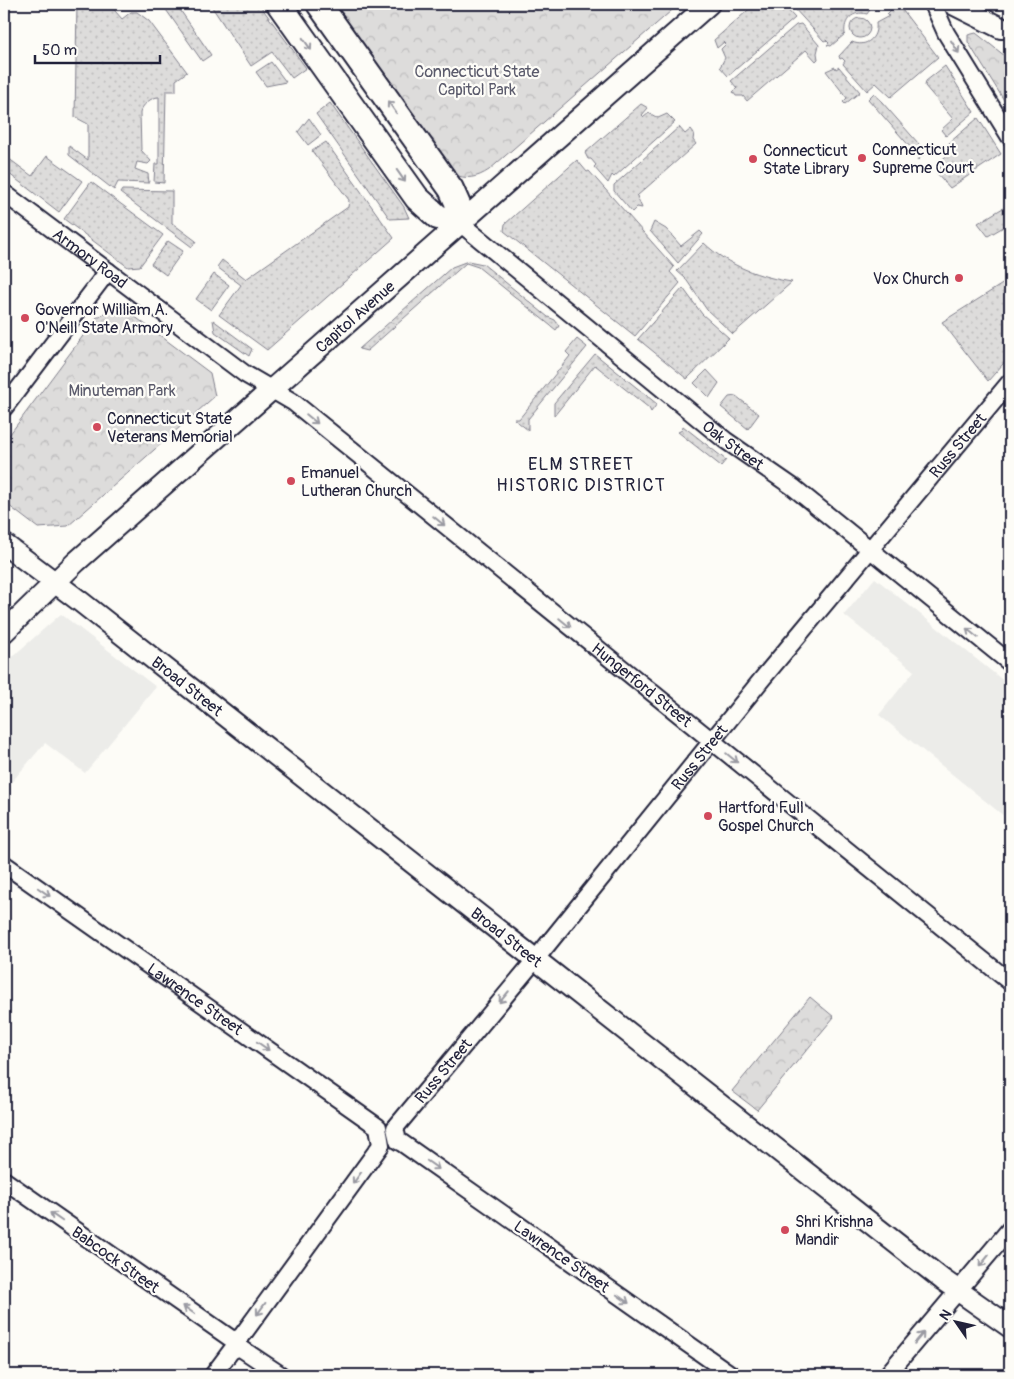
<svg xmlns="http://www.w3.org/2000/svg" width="1014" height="1379" font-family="Pangolin,sans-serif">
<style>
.built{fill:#ecece9}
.grass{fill:url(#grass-dots);stroke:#807f8b}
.forest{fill:url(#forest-crowns);stroke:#807f8b}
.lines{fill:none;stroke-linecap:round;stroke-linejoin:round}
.minor-casing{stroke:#22223b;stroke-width:20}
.major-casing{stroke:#22223b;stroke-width:24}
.highway-casing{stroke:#22223b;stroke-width:28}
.minor{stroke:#fdfcf7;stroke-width:16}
.major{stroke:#fdfcf7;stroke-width:20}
.highway{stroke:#fdfcf7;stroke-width:24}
.oneway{stroke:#9a9aa2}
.poi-dot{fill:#d1495b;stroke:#fdfcf7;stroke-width:2}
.labels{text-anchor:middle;stroke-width:4.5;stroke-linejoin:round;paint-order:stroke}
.park-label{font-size:16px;fill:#5a5a6b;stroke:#fdfcf7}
.poi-label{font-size:16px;fill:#22223b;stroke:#fdfcf7;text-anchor:start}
.street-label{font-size:16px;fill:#22223b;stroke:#fdfcf7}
.neighbourhood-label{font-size:18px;letter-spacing:1px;fill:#22223b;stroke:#fdfcf7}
</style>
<defs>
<pattern id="grass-dots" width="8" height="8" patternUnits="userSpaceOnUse" patternTransform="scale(1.25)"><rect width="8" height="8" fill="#dddcdb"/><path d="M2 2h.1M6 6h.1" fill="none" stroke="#bdbcbd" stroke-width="1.8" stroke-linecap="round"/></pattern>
<pattern id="forest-crowns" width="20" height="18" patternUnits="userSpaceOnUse" patternTransform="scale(1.25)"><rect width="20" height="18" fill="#dddcdb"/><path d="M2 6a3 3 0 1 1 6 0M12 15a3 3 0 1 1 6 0" fill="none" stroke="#bdbcbd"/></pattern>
</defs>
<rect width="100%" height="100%" fill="#fdfcf7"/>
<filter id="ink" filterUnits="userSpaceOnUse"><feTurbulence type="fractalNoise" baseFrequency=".02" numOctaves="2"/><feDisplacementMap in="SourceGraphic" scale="10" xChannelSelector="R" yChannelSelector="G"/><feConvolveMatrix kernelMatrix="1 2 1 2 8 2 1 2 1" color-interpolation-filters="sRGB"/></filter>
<g filter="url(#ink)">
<!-- built -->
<g class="built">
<polygon points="875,578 1010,686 1010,821 879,715 914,671 844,615"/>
<polygon points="61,614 156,687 85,773 45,743 4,791 4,664"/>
</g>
<!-- grass -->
<g class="grass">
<path d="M77,4H109L122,19L131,12H137L149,21L187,72L176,80V91H166L164,183L154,182L155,164H159V97C151,97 142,105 140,113L141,150L151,161L148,164L137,162L135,169L148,174L149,183L118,182L114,190L69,155V146L88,160V124L75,117Z"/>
<polygon points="162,4 176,4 211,55 202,61"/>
<polygon points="210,4 259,4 306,68 292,78 272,52 251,66"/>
<polygon points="755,4 782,4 795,18 728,76 720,67 725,58 721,49 726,44 724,42 717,48 714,40"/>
<path d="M796,4H874L867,14C853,10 843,20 845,34L831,46L827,45L829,43L826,40L824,41L793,7Z"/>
<path d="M895,6L903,11L938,57L891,97L876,83L867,91L843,64L845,61L842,58L840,59L839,56L852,42C866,48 878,38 876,23L889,16L887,14Z"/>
<circle cx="860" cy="28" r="10"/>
<polygon points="801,24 819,45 817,53 818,59 816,61 806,50 747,101 743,96 736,96 733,92 737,88 731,81 796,25"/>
<polygon points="271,62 286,82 266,86 256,72"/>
<polygon points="945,66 974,112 946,136 941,130 953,119 925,86 926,81"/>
<polygon points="835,67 836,69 839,67 860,92 845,104 843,102 847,98 826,71"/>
<polygon points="874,93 926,152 917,161 919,157 868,99"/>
<polygon points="330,103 404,207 409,218 390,219 316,114"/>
<polygon points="641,104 648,108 642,115 644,117 649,113 658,118 667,114 675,122 614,177 612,175 608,183 594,167 596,165 591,159 588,159 585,153"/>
<polygon points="309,118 321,135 308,145 298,132"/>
<polygon points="978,118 1001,154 950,188 936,172 941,168 937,164 952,151 948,146 949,143"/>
<polygon points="679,127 685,134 691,129 694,133 693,140 696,144 637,196 642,208 637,207 632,212 614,191 614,185"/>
<polygon points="326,142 394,238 267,350 219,315 241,285 217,267 222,260 246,279 348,207 349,200 312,151"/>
<polygon points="4,155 32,176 47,156 82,181 59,212 4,170"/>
<polygon points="577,160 587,172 589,171 674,267 670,272 680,283 635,336 504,231 505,224"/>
<polygon points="91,182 163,235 140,266 128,267 64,219"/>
<polygon points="122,190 172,191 172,223 196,241 192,247 120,193"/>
<polygon points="1003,208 1007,225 988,236 978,223"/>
<polygon points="654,222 666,229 681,246 700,231 703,234 678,263 650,231"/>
<polygon points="168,241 183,251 166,275 151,264"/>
<path d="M704,243C728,266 760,277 792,282L733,334L707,310L685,278L677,271Z"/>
<polygon points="468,261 483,264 548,317 555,320 559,326 556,330 478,267 466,263 367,351 359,349 452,267"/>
<polygon points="214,274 229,285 211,310 196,299"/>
<polygon points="1004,283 1010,293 1010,356 988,381 942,322"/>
<polygon points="683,288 702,314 729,338 687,379 638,339"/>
<polygon points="213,320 252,349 249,356 215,332"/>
<polygon points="577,339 587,347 528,419 528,430 514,419 519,419 570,356 566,352"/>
<polygon points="595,354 657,404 651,412 649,408 595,365 554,416 554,403"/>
<polygon points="707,370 719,383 709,398 694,383"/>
<polygon points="736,396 759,414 748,429 721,407 729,397"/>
<polygon points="683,426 726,460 721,466 678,432 682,430"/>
</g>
<!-- forest -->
<g class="forest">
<path d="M328,4H679L489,170C477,178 466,180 453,174Z"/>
<polygon points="976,33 1010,60 1010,110 968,42 968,35"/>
<polygon points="117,306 122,307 210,373 215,396 68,526 38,528 4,502 4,442 97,317 100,317 109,308"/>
<polygon points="810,997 834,1017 757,1110 732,1091"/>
</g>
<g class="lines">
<defs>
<g id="minor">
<polyline points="933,4 946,33 1010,137"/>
<path id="s1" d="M4,193L245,374L293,402L1010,982"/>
<path id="s2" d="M460,223L725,440L793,487L1010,663"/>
<polyline points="4,408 108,271"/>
<path id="s3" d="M4,864L378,1127L381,1145L241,1337L233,1340L4,1180"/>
<polyline points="213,1375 231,1351 239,1347 281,1375"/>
<path id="s4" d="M732,1375L402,1143L398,1141L395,1128L535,960L762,679L1010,382"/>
<polyline points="887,1375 1010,1229"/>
</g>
<g id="major">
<polyline points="953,4 1001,28"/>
<path id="s5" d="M4,544L81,602L943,1280L1010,1327"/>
<path id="s6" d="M4,632L76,562L709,4"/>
</g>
<polyline id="highway" points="279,4 417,198 438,217 460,223 459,207 451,189 319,4"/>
</defs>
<!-- minor casing -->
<use href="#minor" class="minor-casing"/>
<!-- major casing -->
<use href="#major" class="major-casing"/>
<!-- highway casing -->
<use href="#highway" class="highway-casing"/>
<!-- minor -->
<use href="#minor" class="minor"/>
<!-- major -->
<use href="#major" class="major"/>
<!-- highway -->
<use href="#highway" class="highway"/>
</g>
<!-- one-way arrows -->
<defs><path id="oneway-shaft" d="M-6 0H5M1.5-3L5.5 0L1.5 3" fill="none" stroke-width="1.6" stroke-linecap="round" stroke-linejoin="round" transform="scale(1.25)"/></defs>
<g class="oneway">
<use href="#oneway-shaft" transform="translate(307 44) rotate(55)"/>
<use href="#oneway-shaft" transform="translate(955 47) rotate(58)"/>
<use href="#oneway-shaft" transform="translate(392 107) rotate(-125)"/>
<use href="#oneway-shaft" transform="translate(401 176) rotate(55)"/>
<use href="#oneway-shaft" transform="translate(312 419) rotate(39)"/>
<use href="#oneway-shaft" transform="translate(439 521) rotate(39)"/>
<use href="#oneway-shaft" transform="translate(565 623) rotate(39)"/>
<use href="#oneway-shaft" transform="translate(972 633) rotate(-141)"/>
<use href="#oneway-shaft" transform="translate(732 758) rotate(39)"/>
<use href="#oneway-shaft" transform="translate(44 892) rotate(35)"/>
<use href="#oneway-shaft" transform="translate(504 997) rotate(130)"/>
<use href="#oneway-shaft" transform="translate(263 1046) rotate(35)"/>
<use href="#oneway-shaft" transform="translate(433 1165) rotate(35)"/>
<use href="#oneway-shaft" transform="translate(357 1178) rotate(126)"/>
<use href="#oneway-shaft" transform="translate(56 1217) rotate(-145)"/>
<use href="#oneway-shaft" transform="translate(984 1261) rotate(130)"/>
<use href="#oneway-shaft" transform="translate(623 1299) rotate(35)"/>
<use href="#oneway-shaft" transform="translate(261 1309) rotate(126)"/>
<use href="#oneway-shaft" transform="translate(189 1310) rotate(-145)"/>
<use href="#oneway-shaft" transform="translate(919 1338) rotate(-50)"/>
</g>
</g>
<!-- markers -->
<g class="poi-dot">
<circle cx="862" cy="158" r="5"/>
<circle cx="753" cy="159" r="5"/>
<circle cx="959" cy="278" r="5"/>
<circle cx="25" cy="318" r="5"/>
<circle cx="97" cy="427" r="5"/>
<circle cx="291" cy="481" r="5"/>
<circle cx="708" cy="816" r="5"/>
<circle cx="785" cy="1230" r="5"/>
</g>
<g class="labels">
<!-- park labels -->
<g class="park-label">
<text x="477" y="77">Connecticut State<tspan x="477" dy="18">Capitol Park</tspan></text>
<text x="122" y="396">Minuteman Park</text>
</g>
<!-- poi labels -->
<g class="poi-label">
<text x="872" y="155">Connecticut<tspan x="872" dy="18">Supreme Court</tspan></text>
<text x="763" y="156">Connecticut<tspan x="763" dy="18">State Library</tspan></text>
<text x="949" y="284" text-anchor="end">Vox Church</text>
<text x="35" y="315">Governor William A.<tspan x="35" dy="18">O'Neill State Armory</tspan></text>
<text x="107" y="424">Connecticut State<tspan x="107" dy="18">Veterans Memorial</tspan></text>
<text x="301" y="478">Emanuel<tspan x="301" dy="18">Lutheran Church</tspan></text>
<text x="718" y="813">Hartford Full<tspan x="718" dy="18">Gospel Church</tspan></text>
<text x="795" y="1227">Shri Krishna<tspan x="795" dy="18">Mandir</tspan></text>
</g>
<!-- street labels -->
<g class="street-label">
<text dy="6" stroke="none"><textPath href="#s1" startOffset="108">Armory Road</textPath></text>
<text dy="6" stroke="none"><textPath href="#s6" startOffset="472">Capitol Avenue</textPath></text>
<text dy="6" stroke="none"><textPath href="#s2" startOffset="352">Oak Street</textPath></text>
<text dy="6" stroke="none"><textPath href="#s4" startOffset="1306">Russ Street</textPath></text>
<text dy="6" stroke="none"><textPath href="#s1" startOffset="806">Hungerford Street</textPath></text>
<text dy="6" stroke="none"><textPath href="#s5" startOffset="232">Broad Street</textPath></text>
<text dy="6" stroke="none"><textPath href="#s4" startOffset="901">Russ Street</textPath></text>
<text dy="6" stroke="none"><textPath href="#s5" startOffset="638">Broad Street</textPath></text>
<text dy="6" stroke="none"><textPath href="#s3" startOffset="234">Lawrence Street</textPath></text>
<text dy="6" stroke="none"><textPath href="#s4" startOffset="496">Russ Street</textPath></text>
<text transform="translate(562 1256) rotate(35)" y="6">Lawrence Street</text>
<text transform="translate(116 1259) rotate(35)" y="6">Babcock Street</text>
</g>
<!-- neighbourhood labels -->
<g class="neighbourhood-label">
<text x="581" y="470">ELM STREET<tspan x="581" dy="21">HISTORIC DISTRICT</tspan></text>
</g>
</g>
<!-- margin -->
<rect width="1014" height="1379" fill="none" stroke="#fdfcf7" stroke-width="20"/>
<rect x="10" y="10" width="994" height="1359" fill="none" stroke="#22223b" stroke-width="2" filter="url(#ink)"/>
<!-- north arrow -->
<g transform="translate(956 1322) rotate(304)" stroke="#fdfcf7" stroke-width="4" paint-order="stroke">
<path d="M0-4L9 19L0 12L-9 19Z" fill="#22223b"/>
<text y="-8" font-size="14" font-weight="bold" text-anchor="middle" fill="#22223b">N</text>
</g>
<!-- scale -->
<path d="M35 55v8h125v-8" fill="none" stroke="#22223b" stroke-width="2.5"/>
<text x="42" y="55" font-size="15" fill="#22223b" stroke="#fdfcf7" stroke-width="4" paint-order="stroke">50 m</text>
</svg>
